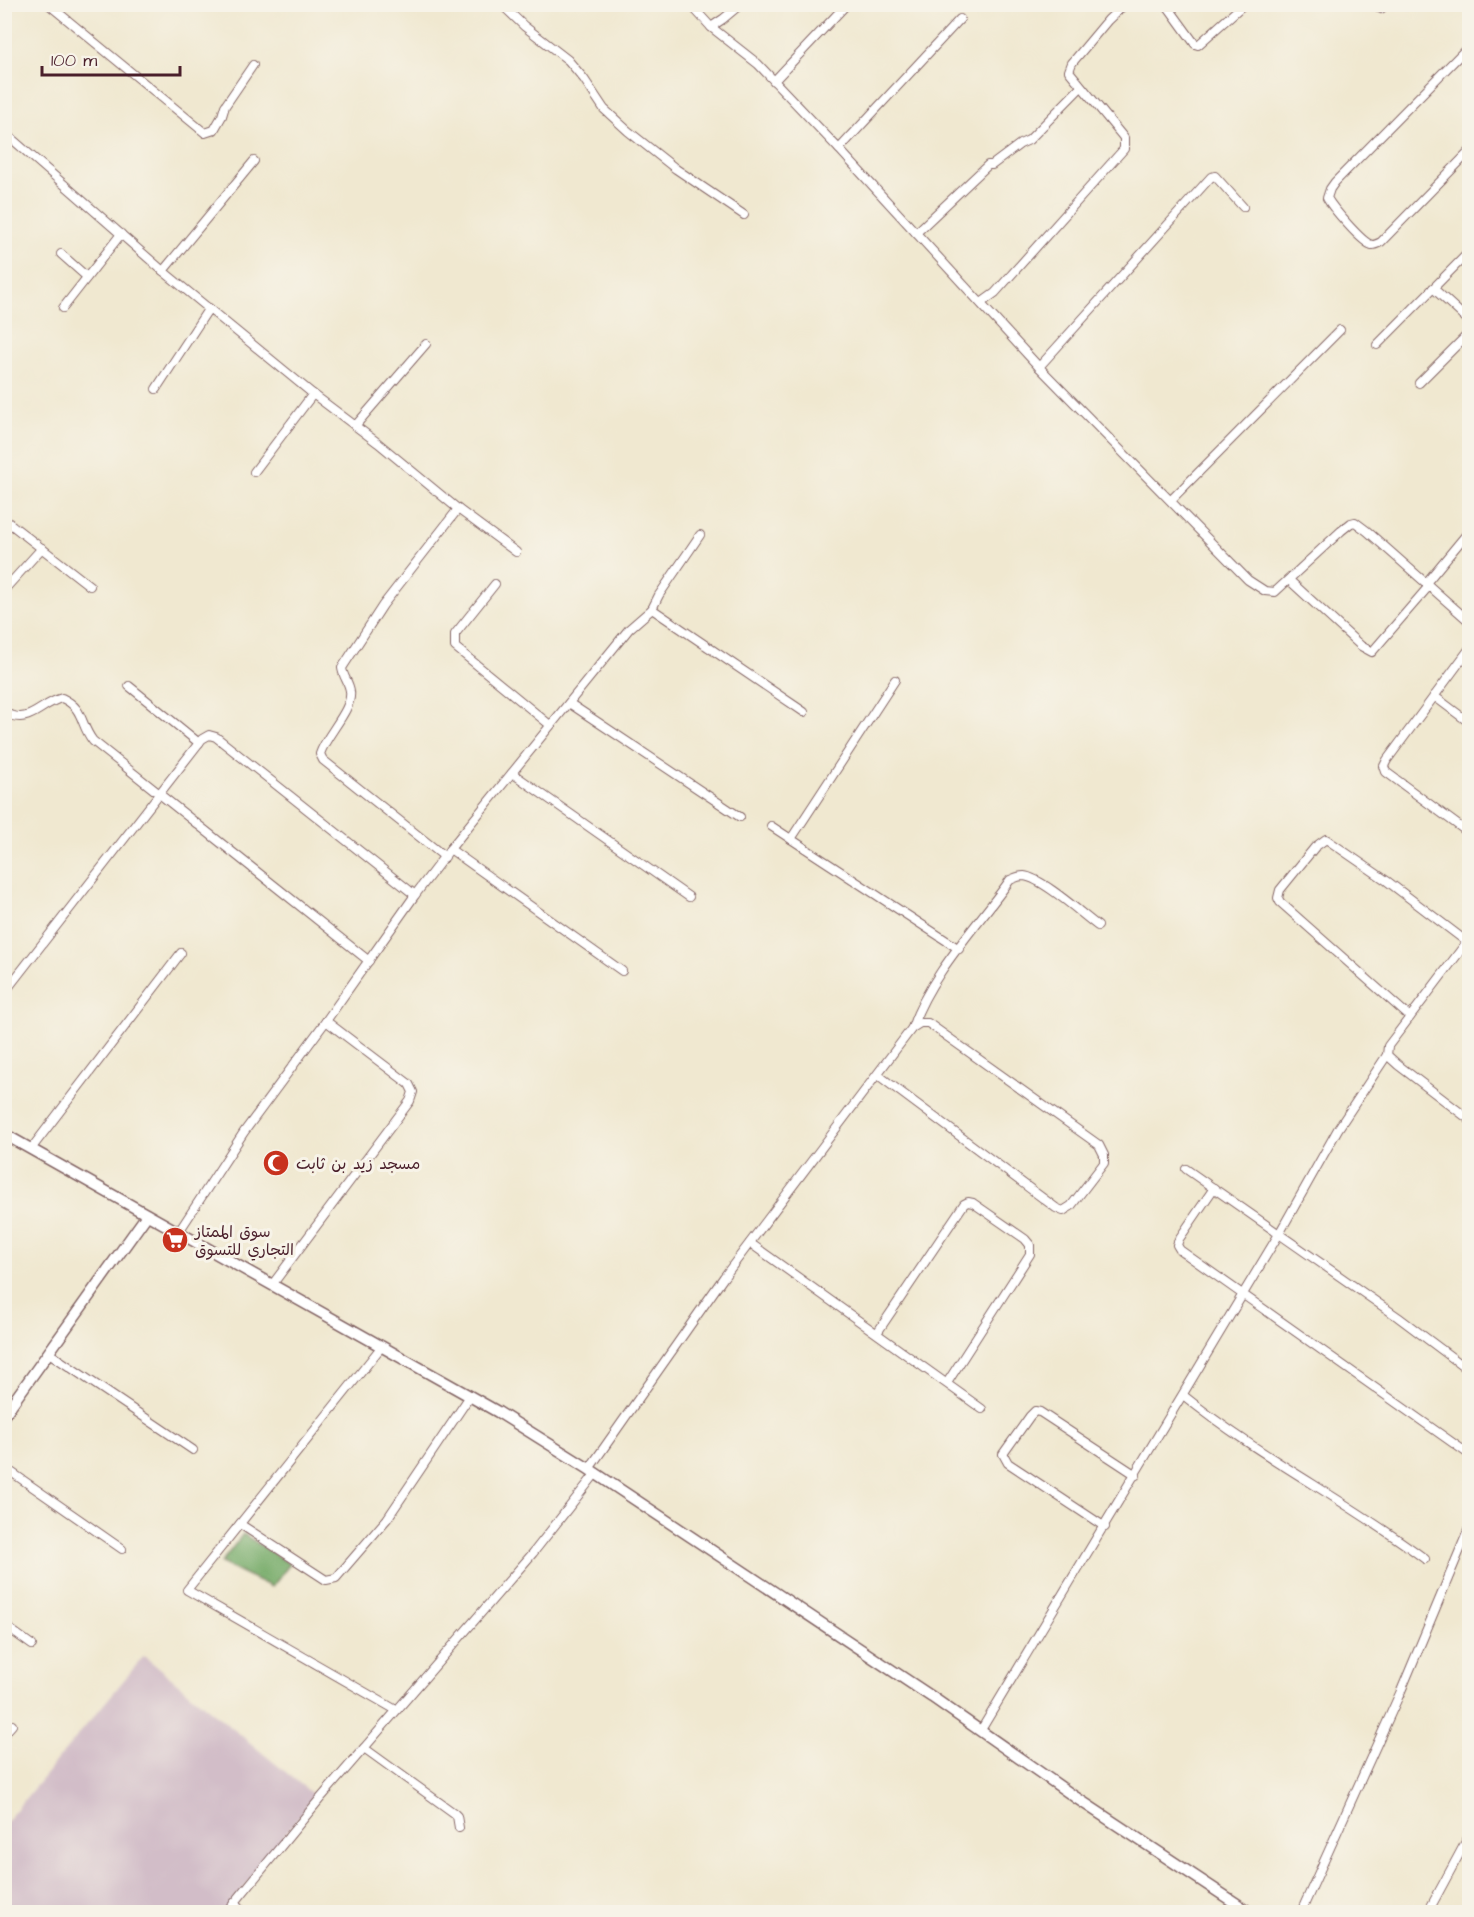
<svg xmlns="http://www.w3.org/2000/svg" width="1474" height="1917" font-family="'Architects Daughter','Playpen Sans Arabic',sans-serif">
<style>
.industrial{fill:#d2bdc8}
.forest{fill:#74aa67;stroke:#5f6449;stroke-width:1.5}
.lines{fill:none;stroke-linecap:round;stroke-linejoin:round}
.street-casing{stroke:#846565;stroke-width:10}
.secondary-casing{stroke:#846565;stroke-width:13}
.street{stroke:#fff;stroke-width:8}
.secondary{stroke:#fff;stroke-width:10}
.labels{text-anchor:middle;stroke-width:6;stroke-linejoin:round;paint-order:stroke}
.poi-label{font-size:16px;fill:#4a1f2b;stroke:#f7f3e8;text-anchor:start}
</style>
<rect width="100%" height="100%" fill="#f7f3e8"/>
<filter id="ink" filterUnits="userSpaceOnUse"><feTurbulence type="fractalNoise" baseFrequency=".0167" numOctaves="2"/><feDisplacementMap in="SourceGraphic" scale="12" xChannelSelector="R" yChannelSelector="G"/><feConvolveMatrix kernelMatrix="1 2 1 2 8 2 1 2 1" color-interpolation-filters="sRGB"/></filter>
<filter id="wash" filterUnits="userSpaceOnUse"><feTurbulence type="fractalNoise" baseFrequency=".008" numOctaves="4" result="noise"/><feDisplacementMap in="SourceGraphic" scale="24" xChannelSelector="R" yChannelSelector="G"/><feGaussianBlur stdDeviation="1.35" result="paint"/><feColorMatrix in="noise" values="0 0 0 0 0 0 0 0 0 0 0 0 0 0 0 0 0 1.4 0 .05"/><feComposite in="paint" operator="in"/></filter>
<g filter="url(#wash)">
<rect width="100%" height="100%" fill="#f0e8d0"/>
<!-- industrial -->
<polygon class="industrial" points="144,1656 315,1796 225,1912 5,1912 5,1823"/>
<!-- forest -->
<polygon class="forest" points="243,1534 290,1564 272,1587 221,1563"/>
</g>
<g filter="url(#ink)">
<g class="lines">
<defs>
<g id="street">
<polyline points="48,4 205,133 214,130 222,116 225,106 253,65"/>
<polyline points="501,4 524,26 568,60 584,79 604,109 628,131 676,169 744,215"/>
<polyline points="690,4 711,27 758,64 839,149 1039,367 1248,580 1265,591 1275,592 1341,531 1351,523 1355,522 1367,531 1470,622"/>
<polyline points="1166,4 1195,44 1198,45 1244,4"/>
<polyline points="1375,4 1381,9 1387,4"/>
<polyline points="711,27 723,19 741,4"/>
<path d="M1470,45L1335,182L1330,189L1327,198C1332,207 1362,243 1372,245C1375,245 1379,243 1381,242L1470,151"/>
<polyline points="774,81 847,4"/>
<polyline points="4,132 163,271 313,394 378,443 458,509 516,552"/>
<polyline points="839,149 960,19"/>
<polyline points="916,233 988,165 992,165 1020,144 1029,140 1081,87"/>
<polyline points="61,254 87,277"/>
<polyline points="163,271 254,161"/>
<polyline points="1433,288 1470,322"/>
<polyline points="981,303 995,293 1124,149 1124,138 1069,71 1072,63 1108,20 1125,4"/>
<polyline points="63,308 121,234"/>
<polyline points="1377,345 1470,251"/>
<polyline points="1039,367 1211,177 1215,176 1243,207"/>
<polyline points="1419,383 1470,332"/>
<polyline points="156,389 209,308"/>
<polyline points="355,426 426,344"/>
<polyline points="254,472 313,394"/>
<polyline points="1171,500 1340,330"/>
<polyline points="4,519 90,586"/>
<polyline points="1289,580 1361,646 1372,652 1429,586"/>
<polyline points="1426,583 1470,530"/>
<polyline points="495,584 455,634 455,647 550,725"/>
<polyline points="4,590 42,548"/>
<polyline points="652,609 659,595 700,535"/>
<polyline points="1470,648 1387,760 1384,766 1386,772 1470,834"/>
<polyline points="129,686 199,743"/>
<polyline points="1434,696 1470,723"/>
<polyline points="569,703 740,817"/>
<path d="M4,712C29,727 39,704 62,698C85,709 79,723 93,741L369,961"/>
<polyline points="512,773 689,897"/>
<polyline points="771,826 959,949"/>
<polyline points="791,839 895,680"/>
<polyline points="450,849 622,971"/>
<path d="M445,857L323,760L320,754C326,734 353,710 350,691C349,682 343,677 342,668L383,605L458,509"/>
<polyline points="4,993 202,739 209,735 216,737 415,895"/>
<polyline points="1410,1017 1280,902 1278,898 1280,890 1315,847 1326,839 1387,881 1467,942"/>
<path d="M912,1028C929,976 977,926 1010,880C1015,878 1018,876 1024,876C1042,878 1082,914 1098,926"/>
<polyline points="1387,1055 1398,1065 1470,1120"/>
<polyline points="31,1149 181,953"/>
<polyline points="1186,1169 1398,1317 1470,1371"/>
<polyline points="1214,1188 1179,1239 1177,1245 1180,1250 1470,1455"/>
<polyline points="178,1233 244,1132 326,1021 415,895 450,849 629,629 652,609 804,712"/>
<polyline points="750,1243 982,1409"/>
<polyline points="272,1285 410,1101 413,1092 409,1084 326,1021"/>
<polyline points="877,1333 964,1204 968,1202 973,1203 1025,1239 1030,1245 1030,1254 947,1383"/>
<polyline points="382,1346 187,1590 396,1710"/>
<polyline points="49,1353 193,1450"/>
<path d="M1183,1395C1259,1457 1347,1500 1425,1559"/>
<polyline points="4,1467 122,1549"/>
<polyline points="589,1469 724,1277 912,1028 920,1023 928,1023 1099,1145 1104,1155 1104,1163 1071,1206 1063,1211 1056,1208 878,1075"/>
<polyline points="240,1524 326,1580 336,1578 387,1519 470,1396"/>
<polyline points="1105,1527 1008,1463 1003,1454 1030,1416 1035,1411 1040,1412 1136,1475"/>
<polyline points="4,1625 32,1645"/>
<polyline points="981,1730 1279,1234 1338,1129 1387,1055 1388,1046 1470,938"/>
<polyline points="4,1734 12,1725"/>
<polyline points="364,1748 454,1813 457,1816 459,1828"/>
<polyline points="234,1903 245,1912"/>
<polyline points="227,1912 319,1800 533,1553 596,1473"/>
<polyline points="1301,1912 1401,1691 1470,1526"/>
<polyline points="1428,1912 1470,1834"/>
</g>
<g id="secondary">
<polyline points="4,1134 498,1412 589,1469 932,1697 1075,1797 1249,1912"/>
<polyline points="4,1415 147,1215"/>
</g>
</defs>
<!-- street casing -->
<use href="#street" class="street-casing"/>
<!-- secondary casing -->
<use href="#secondary" class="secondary-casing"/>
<!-- street -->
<use href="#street" class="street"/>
<!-- secondary -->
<use href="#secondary" class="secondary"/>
</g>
</g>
<!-- icons -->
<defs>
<symbol id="mosque-disc" viewBox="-11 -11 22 22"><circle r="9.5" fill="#c8321e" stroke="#f7f3e8"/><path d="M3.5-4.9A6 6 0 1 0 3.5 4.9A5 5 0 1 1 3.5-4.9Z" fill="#fff"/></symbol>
<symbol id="supermarket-disc" viewBox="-11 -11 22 22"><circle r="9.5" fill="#c8321e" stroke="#f7f3e8"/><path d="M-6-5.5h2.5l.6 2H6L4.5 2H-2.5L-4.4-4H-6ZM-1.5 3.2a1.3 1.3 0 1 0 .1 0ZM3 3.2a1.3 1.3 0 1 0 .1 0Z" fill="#fff"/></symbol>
</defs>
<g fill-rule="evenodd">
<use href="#mosque-disc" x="261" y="1148" width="30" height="30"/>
<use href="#supermarket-disc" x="160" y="1225" width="30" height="30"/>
</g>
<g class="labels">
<!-- poi labels -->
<g class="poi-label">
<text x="296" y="1169">مسجد زيد بن ثابت</text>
<text x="195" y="1237">سوق الممتاز<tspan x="195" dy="18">التجاري للتسوق</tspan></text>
</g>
</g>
<!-- margin -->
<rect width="1474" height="1917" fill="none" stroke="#f7f3e8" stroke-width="24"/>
<!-- scale -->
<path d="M42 66v9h138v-9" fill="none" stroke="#4a1f2b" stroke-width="3"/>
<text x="51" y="66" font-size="18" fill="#4a1f2b" stroke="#f7f3e8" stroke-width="4.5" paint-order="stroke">100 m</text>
</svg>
